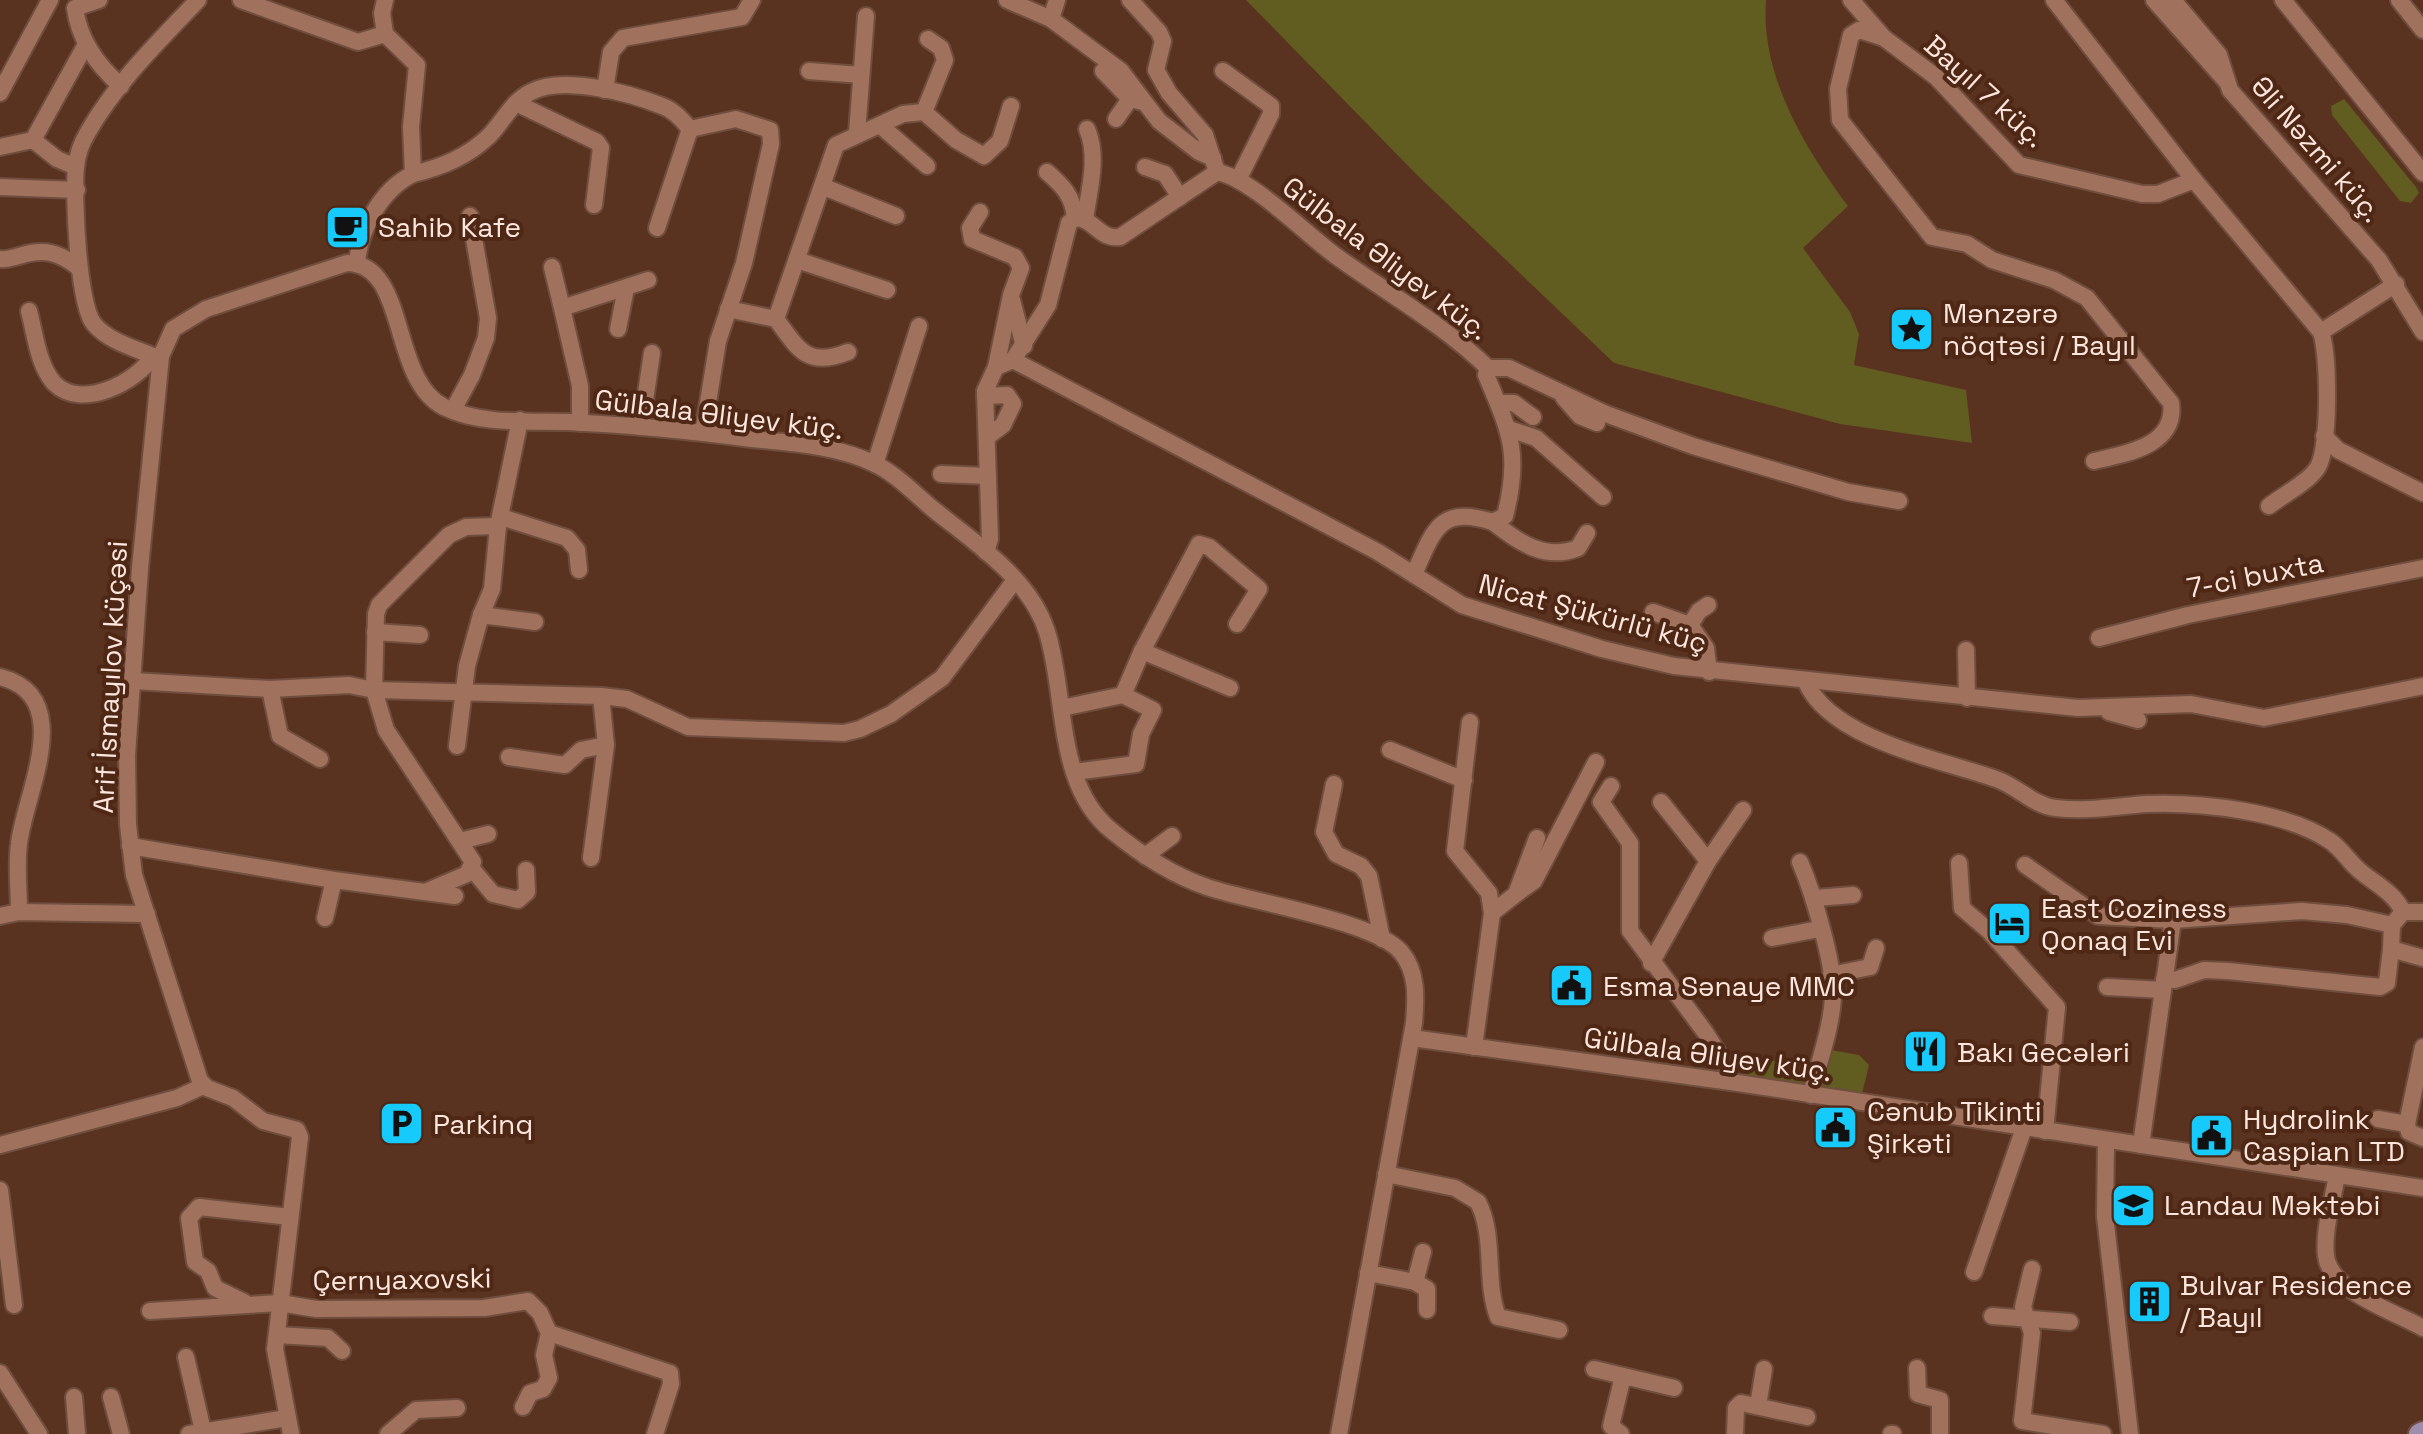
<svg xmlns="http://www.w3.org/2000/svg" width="2423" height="1434" font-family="'Space Grotesk',sans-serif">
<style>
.green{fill:#615c1f}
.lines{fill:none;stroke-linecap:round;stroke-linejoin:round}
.minor-casing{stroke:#6f4e3e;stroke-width:20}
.major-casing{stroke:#6f4e3e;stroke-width:24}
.minor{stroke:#a0725e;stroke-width:16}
.major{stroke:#9f8dae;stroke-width:20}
.labels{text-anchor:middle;stroke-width:8;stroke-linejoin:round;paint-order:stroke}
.street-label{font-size:28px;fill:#fce6dd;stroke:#4f2715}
.poi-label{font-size:28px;fill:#fce6dd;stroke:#4f2715;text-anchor:start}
</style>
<rect width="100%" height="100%" fill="#5a3220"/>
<!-- green -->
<g class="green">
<path d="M1246,0H1766C1760,75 1805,148 1848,206L1803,248L1850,312L1859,334L1854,365L1966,390L1972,443L1840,424L1614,363L1418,176Z"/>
<polygon points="2344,99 2416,187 2419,193 2411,203 2400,201 2332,115 2331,106"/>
<polygon points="1831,1050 1859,1055 1869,1065 1862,1094 1822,1088"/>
<polygon points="1733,1055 1813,1066 1809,1086 1746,1078"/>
</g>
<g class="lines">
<defs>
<g id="minor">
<path d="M99,0L75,8C79,40 97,65 121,86"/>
<path d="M241,0L358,42L385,34L417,65L411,127L413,174C382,189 359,229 357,264"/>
<polyline points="1007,0 1051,19 1121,71 1159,121 1199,152 1213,158"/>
<polyline points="1851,0 1884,38 1936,77 2019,165 2142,194 2158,194 2194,180"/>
<path d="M2054,0L2194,180L2321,332C2329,355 2330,445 2318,467C2309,482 2283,495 2269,506"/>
<polyline points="2154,0 2226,81"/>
<polyline points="2173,0 2219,55 2230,90 2379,260 2423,332"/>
<polyline points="2283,0 2423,173"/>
<polyline points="2399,0 2423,30"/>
<polyline points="1051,19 1057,0"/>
<polyline points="385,34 382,13 385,0"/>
<path d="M1884,38L1859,30L1851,35L1838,89L1840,120L1932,237L1967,244L1992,260L2054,280L2087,298L2171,403C2177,446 2125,454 2094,461"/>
<polyline points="809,71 861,75"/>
<polyline points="1103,71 1130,99 1143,102"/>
<polyline points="1223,71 1271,106 1271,114 1238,180"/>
<polyline points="605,90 611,52 623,38 742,17 752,0"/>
<polyline points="0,93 50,0"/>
<polyline points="516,103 597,142 601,148 594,205"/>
<polyline points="924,112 945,60 941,48 928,39"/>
<polyline points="1116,119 1130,99"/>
<polyline points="881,126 927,166"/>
<polyline points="857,133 866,16"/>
<polyline points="33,140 85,46"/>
<polyline points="0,147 33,140 57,159 76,167"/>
<polyline points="1145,167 1165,174 1180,197"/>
<path d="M1047,172C1063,186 1073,196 1075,218"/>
<path d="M1217,172C1251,178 1306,234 1336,256C1387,293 1443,324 1488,368L1486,375C1510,432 1521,453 1505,516L1493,522C1439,505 1434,530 1414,574"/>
<path d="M413,174C442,167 467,157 489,136C503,122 512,101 531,92C562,75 630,93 662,106C674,110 682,120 690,129L736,119L770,130L771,144L744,263L718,341L703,433"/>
<polyline points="0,187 77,190"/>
<polyline points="824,187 896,216"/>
<polyline points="980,212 970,228 972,239 1015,257 1021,268 1011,295 996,367"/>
<path d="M1085,219C1089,191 1099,156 1087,129"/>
<polyline points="657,228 690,129"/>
<path d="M0,259C8,260 11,258 19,256C44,248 59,252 79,268"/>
<polyline points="797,260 887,290"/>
<polyline points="552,267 562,308"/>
<polyline points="1012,300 1024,346"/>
<path d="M728,309L776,319C799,350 807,368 848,352"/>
<path d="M29,311C35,334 38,365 54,383C81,411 137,382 153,356"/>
<polyline points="776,319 836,145 903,114 924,112 956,140 984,156 1000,141 1011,106"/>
<polyline points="618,329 626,288"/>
<polyline points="2321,332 2396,284"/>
<path d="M161,356H153C134,348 108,341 94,324C78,306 73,194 76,167C77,156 82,142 88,132C116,83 159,41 198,0"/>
<path d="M1013,360L1048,305L1069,223L1075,218C1094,218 1099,240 1120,237L1217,172L1205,135L1169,93L1156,70L1163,41L1159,32L1130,0"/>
<polyline points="1488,368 1509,368 1606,414 1693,446 1848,492 1899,501"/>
<polyline points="985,396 1007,395 1013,404 1003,425 987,437"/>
<polyline points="1564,398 1580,416 1597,423"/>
<polyline points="1499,403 1514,403 1533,417"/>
<polyline points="453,410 472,375 486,338 488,318 470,216"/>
<polyline points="580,423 580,386 562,308 648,280"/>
<polyline points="641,427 652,353"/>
<polyline points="1509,429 1536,438 1603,497"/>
<polyline points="2324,436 2338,450 2423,493"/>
<polyline points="875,464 919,326"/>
<polyline points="941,474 988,476"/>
<polyline points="501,517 567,538 577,550 579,570"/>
<path d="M1493,522C1519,543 1546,561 1578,548L1587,533"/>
<polyline points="986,552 990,539 985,391 996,367 1013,360 1378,552 1462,605 1602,649 1674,666 2078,708 2191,704 2264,718 2423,686"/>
<polyline points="1708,605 1699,611 1690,625 1706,648 1709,672"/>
<polyline points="1653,612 1690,625"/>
<polyline points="481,615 492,589 498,526 520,420"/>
<polyline points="375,632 420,635"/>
<polyline points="2099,638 2188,615 2423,568"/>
<polyline points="1966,650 1967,698"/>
<polyline points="1142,651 1230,688"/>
<path d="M0,677C78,697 24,795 19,844C16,866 19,890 19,912"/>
<polyline points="133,681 270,689 349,685 374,690 601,696 627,699 688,727 844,733 860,729 891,714 942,678 1015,580"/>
<path d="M1806,682C1831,740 1943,760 1996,779C2017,786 2034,806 2056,808C2085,812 2118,806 2147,804C2200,802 2285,811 2330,841C2341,848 2349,862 2360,871C2374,883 2395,893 2403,912H2423"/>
<polyline points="270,689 280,736 320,759"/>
<polyline points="1062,708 1123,695 1142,651 1199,544 1209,547 1259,589 1237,624"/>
<polyline points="2109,712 2138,720"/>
<polyline points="1470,722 1455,851 1489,893 1492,913 1474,1047"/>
<polyline points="457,746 467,666 481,615 535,622"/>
<polyline points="1390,750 1464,780"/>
<polyline points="509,757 565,765 581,750 606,745"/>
<polyline points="1074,772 1136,764 1141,734 1153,710 1123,695"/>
<polyline points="1334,784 1324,832 1336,854 1361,866 1369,876 1382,939"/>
<polyline points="1611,786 1601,802 1630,843 1630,931 1705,1032 1726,1065 1731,1082"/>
<polyline points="1661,802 1708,861"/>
<polyline points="460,841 488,834"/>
<polyline points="130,846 334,880 455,896"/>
<polyline points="1145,856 1172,836"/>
<polyline points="591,858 606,745 601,696"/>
<path d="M1800,862C1812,890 1836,968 1833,998C1831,1030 1818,1064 1811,1095"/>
<polyline points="1959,863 1962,908 1989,931 2057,1007 2045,1131"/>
<polyline points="2025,865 2098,916 2173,920 2302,911 2347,915 2392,925 2403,912"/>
<polyline points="473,870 493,894 518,900 527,892 526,870"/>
<polyline points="425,892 467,874 473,862 386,730 374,690 376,614 379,605 449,535 466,527 498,526"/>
<polyline points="1516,894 1534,881 1596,762"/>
<polyline points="1816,898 1853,895"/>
<polyline points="1492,913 1516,894 1537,838"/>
<polyline points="0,916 19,912 147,914"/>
<polyline points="325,918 334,880"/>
<polyline points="2392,925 2391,949 2423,958"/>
<polyline points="1772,938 1819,929"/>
<polyline points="1651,963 1708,861 1743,810"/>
<polyline points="1831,975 1870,967 1876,948"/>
<polyline points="2164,979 2175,980 2204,970 2228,971 2380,987 2387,983 2391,949"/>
<polyline points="2107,987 2163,990"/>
<polyline points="1412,1038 1731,1082 2423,1188"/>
<polyline points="2423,1047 2407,1124 2409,1132 2423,1138"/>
<polyline points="2378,1119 2407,1124"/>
<polyline points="2106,1141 2105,1216 2130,1434"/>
<polyline points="0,1145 177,1098 203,1086"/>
<polyline points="2141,1145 2173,920"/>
<path d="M1386,1174L1455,1188L1478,1202C1496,1237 1484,1281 1498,1317L1559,1330"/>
<path d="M2337,1175C2333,1200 2323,1230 2326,1256C2330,1291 2395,1312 2423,1328"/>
<polyline points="0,1190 14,1305"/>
<polyline points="2032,1269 2023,1307 2032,1333 2022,1421 2103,1434"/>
<polyline points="1974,1272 2024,1128"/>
<polyline points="1368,1273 1415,1282 1427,1289 1427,1310"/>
<polyline points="1415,1282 1423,1252"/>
<polyline points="244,1302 215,1288 208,1271 195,1262 189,1218 199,1207 290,1217"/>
<polyline points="150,1311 280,1303 316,1309 484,1308 528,1301 540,1313 549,1333 544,1355 549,1378 543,1389 530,1393 523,1407"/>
<polyline points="1992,1316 2070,1322"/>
<polyline points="549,1333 670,1373 671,1384 655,1434"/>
<polyline points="277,1335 328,1338 342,1351"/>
<polyline points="186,1357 203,1431"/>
<polyline points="1917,1368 1918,1394 1940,1400 1940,1434"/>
<polyline points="1594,1369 1674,1388"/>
<polyline points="0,1373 39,1434"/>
<polyline points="74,1397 77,1434"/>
<polyline points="111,1397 121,1434"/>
<polyline points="1758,1406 1764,1369"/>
<polyline points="189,1434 287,1418"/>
<path d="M291,1434L275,1349L300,1137L297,1130L263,1121L233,1098L207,1088L200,1081L134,875L128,825L127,755L140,568L161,356L173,329L206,309L347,263C409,264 389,379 444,407C479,425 530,421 568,422C630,425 691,431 752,439C792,443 838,446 875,464C896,474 915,494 933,509C975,543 1030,578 1047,632C1067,695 1055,786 1112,831C1140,854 1172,875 1207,887C1250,902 1375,921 1401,952C1418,972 1416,999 1414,1023L1339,1434"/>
<polyline points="388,1434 416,1410 457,1408"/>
<polyline points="1621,1434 1611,1426 1623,1376"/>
<polyline points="1735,1434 1736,1408 1741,1403 1807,1417"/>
<polyline points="1891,1434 1893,1434"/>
</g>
<polyline id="major" points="2419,1434 2423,1432"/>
</defs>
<!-- minor casing -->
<use href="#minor" class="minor-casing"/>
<!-- major casing -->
<use href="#major" class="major-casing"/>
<!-- minor -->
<use href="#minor" class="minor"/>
<!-- major -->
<use href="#major" class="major"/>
</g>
<!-- icons -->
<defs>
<symbol id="cafe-square" viewBox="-11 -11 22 22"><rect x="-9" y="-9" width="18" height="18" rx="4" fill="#16cafb" stroke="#4f2715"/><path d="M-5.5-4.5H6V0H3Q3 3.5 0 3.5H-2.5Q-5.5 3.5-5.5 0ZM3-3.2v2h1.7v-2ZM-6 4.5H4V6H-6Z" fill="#111"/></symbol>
<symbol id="sight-square" viewBox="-11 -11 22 22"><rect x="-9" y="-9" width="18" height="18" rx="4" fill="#16cafb" stroke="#4f2715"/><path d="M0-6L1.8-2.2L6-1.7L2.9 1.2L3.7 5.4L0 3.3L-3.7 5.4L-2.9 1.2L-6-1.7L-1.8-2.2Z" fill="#111"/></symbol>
<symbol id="hotel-square" viewBox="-11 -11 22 22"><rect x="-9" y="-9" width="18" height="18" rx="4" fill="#16cafb" stroke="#4f2715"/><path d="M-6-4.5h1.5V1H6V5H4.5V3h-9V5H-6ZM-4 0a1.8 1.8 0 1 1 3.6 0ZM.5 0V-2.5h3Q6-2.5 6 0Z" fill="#111"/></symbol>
<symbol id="civic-square" viewBox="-11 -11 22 22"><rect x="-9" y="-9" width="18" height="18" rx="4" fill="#16cafb" stroke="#4f2715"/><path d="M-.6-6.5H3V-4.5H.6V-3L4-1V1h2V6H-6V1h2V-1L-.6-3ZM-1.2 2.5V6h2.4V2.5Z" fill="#111"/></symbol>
<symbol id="restaurant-square" viewBox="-11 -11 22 22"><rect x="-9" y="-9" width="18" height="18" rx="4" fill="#16cafb" stroke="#4f2715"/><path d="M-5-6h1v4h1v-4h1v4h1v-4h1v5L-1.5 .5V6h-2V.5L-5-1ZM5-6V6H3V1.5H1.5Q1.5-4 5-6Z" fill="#111"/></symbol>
<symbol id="parking-square" viewBox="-11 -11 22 22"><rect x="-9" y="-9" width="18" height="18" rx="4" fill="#16cafb" stroke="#4f2715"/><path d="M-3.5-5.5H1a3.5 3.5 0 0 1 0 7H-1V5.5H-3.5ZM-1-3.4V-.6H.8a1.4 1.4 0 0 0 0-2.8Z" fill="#111"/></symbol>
<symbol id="school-square" viewBox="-11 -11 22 22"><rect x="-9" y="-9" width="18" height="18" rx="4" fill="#16cafb" stroke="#4f2715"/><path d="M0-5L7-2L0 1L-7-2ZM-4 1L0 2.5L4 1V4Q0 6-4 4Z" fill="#111"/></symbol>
<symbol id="building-square" viewBox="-11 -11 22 22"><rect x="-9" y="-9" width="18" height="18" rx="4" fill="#16cafb" stroke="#4f2715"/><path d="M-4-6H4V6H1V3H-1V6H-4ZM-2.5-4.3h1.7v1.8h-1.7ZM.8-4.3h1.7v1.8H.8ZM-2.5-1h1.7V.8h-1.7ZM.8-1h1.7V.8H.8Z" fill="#111"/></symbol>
</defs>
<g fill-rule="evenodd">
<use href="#cafe-square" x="322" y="202" width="51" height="51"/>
<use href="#sight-square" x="1886" y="304" width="51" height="51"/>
<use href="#hotel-square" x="1984" y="898" width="51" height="51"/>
<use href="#civic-square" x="1546" y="960" width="51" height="51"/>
<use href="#restaurant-square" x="1900" y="1026" width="51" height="51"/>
<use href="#parking-square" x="376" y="1098" width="51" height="51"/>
<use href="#civic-square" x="1810" y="1102" width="51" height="51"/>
<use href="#civic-square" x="2186" y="1110" width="51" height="51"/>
<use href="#school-square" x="2108" y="1180" width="51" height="51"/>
<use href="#building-square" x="2124" y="1276" width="51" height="51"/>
</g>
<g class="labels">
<!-- street labels -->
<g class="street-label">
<text transform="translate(1985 91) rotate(42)" y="10">Bayıl 7 küç.</text>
<text transform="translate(2317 149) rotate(49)" y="10">Əli Nəzmi küç.</text>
<text transform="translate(1386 258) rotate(37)" y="10">Gülbala Əliyev küç.</text>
<text transform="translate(719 414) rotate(7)" y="10">Gülbala Əliyev küç.</text>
<text transform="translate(2255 575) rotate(-11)" y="10">7-ci buxta</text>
<text transform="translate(1593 613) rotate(15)" y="10">Nicat Şükürlü küç</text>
<text transform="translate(110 677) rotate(-87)" y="10">Arif İsmayılov küçəsi</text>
<text transform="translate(1708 1054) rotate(8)" y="10">Gülbala Əliyev küç.</text>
<text transform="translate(402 1279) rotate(-1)" y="10">Çernyaxovski</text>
</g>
<!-- poi labels -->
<g class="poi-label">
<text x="378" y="237">Sahib Kafe</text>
<text x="1943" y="323">Mənzərə<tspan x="1943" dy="32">nöqtəsi / Bayıl</tspan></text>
<text x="2041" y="918">East Coziness<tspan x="2041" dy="32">Qonaq Evi</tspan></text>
<text x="1603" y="996">Esma Sənaye MMC</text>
<text x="1957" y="1062">Bakı Gecələri</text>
<text x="1867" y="1121">Cənub Tikinti<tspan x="1867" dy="32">Şirkəti</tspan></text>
<text x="2243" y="1129">Hydrolink<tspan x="2243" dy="32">Caspian LTD</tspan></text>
<text x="433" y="1134">Parkinq</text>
<text x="2164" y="1215">Landau Məktəbi</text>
<text x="2180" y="1295">Bulvar Residence<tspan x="2180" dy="32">/ Bayıl</tspan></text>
</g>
</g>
</svg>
